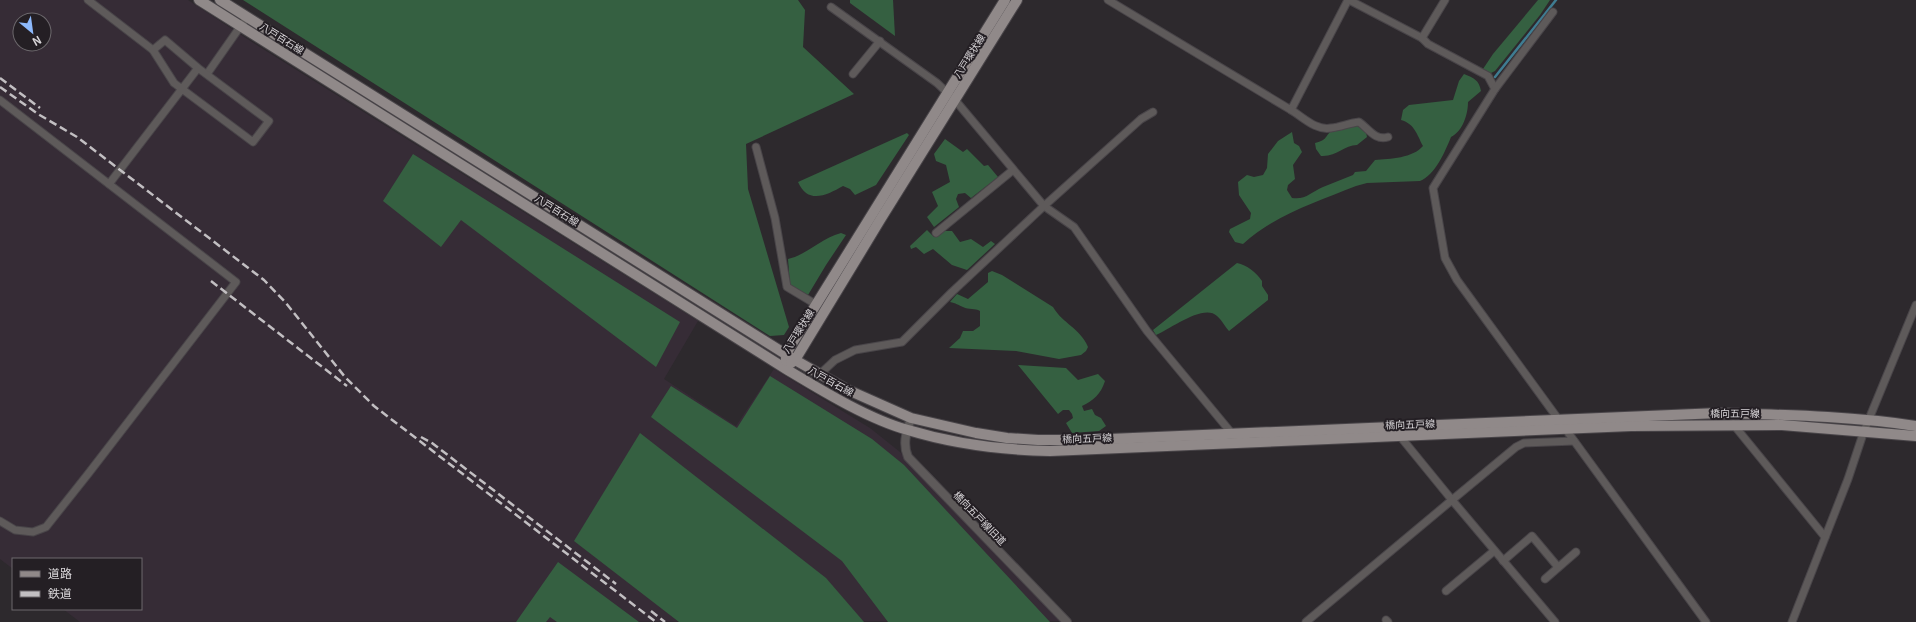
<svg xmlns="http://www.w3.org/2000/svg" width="1916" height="622" font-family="Georgia,'Noto Sans JP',serif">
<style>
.built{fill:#362c36;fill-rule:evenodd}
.forest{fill:#356041}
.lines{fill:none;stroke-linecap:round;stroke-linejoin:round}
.stream{stroke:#3f7c91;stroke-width:2.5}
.minor-casing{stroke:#494549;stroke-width:9}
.tertiary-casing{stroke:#494549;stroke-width:10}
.primary-casing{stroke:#494549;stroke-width:12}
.minor{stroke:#5e5a5a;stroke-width:7}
.tertiary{stroke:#5e5a5a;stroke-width:8}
.primary{stroke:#908989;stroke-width:10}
.rail{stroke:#c2bfc2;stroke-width:2.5;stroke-dasharray:8 4;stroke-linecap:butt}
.labels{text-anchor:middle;stroke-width:4;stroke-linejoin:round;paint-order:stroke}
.street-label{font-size:10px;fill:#d9d6d9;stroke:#241f24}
</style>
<rect width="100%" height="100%" fill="#2d292d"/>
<!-- built -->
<path class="built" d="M0,0H188L255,44L698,321L664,379L736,426L774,369L870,428L900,452L1060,621L80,622L63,609H141V559H13V569L0,559ZM20,20H44V44H20Z"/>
<!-- forest -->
<g class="forest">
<polygon points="243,0 798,0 805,10 803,47 854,94 746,144 748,189 789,327 784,335 770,336"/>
<polygon points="850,0 893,0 895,36 850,3"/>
<polygon points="1538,0 1550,0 1540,15 1495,71 1491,73 1483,69 1493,54"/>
<path d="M1464,74C1474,78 1479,80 1481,91L1468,102C1468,114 1463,131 1451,137C1445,152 1435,175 1420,181L1367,183L1356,186C1316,202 1275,215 1243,244L1235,242L1229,232L1230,229L1250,219L1251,213L1239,195L1238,182L1247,175L1254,177L1263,175L1267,168L1268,154L1278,141L1292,132L1294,143L1299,146L1302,152L1293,165L1295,179L1288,185L1287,190L1292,198C1306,200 1311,192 1323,187C1333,183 1343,179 1353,175L1355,172L1366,171L1375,160C1390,159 1413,158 1423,146C1417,135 1415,124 1401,120L1403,110L1409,105L1453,100L1459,81Z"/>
<path d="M1355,125C1362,127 1366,130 1367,137L1357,145C1344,145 1337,157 1321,156L1316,149L1315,143C1326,140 1324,139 1330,132C1336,127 1347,126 1355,125Z"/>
<path d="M907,133L909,135L876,185L855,195L850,189L843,186C827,195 808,205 798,182Z"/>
<polygon points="945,139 963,152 967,149 984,166 988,165 998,177 971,198 965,193 958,194 956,199 959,207 934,227 927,217 938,206 932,192 950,182 946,165 936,161 934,154"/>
<polygon points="413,154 680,322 656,367 461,220 441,247 383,201"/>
<polygon points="927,230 934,237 942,231 952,231 960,242 971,239 983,247 991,241 995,244 967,270 952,265 933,249 924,254 916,247 911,249 910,246"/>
<path d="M841,233L846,235L826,265L808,295L790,285L788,259C807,255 821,238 841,233Z"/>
<path d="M1237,263C1247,265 1256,272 1262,281V286L1268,295V300L1229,331C1225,327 1222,320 1217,316C1204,303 1170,329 1156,335L1153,330Z"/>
<path d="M992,271L1002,275L1053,307C1063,324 1080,328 1088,347L1086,351L1081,355L1059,359L1016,351L949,348L960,338L963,331H973L980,326V311C975,308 969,310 963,307C958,305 956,303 950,302L957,294L968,299L988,282V273Z"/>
<path d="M1018,365L1066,368L1078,380L1098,374L1105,381C1101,394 1093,401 1082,406L1084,411L1092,409L1095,415L1101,418L1106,426L1099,431L1072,433L1066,423L1073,418L1072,414L1069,410H1063L1058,414Z"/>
<polygon points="770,376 872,439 904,465 1050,622 888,622 842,561 651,417 671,386 737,428"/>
<polygon points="640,433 826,578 864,622 679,622 574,541"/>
<polygon points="558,562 639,622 557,622 550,617 546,622 516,622"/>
</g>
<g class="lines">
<!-- stream -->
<polyline class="stream" points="1495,77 1556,0"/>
<defs>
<g id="minor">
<polyline points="88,0 153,50"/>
<polyline points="1108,0 1291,110 1348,0"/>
<polyline points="1349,0 1422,38 1445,0"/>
<polyline points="831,7 937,83 955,100 1044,206 1074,227 1147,331 1234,436"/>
<polyline points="1422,38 1428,44 1488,76 1495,89 1433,188 1445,258 1457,280 1706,622"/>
<polyline points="207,74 247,17"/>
<polyline points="853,74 880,41"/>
<polyline points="1495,89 1553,12"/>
<polyline points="0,100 236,282 88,474 46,527 33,532 15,530 0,521"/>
<path d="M1291,110C1303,117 1316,131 1331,128C1341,127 1349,123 1359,122C1369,129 1375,141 1388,137"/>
<polyline points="756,147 775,218 787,287 817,305"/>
<polyline points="109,184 198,68 165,40 153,50 174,83 182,89 253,142 269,121 198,68"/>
<polyline points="936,233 1013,170"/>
<polyline points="820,374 835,360 855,350 902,342 952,292 1044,206 1141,119 1153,112"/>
<polyline points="1733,424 1825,537"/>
<polyline points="1399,435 1452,500 1516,447 1524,443 1574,441"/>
<polyline points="1503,561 1532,536 1558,567"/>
<polyline points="1545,579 1576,552"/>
<polyline points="1446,591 1494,551"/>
<polyline points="1386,620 1388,622"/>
<polyline points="1306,622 1452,500 1555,622"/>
<polyline points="1792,622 1848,479 1864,431 1916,305"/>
</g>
<path id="tertiary" d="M911,418C907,431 902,443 908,457L1067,622"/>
<g id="primary">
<path d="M199,0L786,369C821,390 868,419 908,430C954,444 1002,450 1050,451L1631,426L1782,425L1916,436"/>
<path d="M220,0L795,360L848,390L911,418L976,433L1007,438L1038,440H1087L1719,413C1785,415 1851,416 1916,426"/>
<polyline points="786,361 786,354 796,337 1005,0"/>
<polyline points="791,363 795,360 880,220 1017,0"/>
</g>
</defs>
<!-- minor casing -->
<use href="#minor" class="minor-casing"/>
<!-- tertiary casing -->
<use href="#tertiary" class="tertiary-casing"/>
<!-- primary casing -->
<use href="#primary" class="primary-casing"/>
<!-- minor -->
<use href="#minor" class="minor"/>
<!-- tertiary -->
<use href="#tertiary" class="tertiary"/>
<!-- primary -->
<use href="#primary" class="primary"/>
<!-- rail -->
<g class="rail">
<polyline points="0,78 40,108"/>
<polyline points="0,87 38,114 77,137 264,280 286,303 345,377 374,406 656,622"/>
<polyline points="211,281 347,386"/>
<polyline points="421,437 432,443 616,584"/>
<polyline points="651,611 665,622"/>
</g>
</g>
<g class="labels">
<!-- street labels -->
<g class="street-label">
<text transform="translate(282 38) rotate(32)" y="4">八戸百石線</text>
<text transform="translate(969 56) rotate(-58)" y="4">八戸環状線</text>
<text transform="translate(557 210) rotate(32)" y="4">八戸百石線</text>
<text transform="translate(798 331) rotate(-58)" y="4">八戸環状線</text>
<text transform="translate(831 381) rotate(29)" y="4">八戸百石線</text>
<text x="1735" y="417">橋向五戸線</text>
<text transform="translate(1410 424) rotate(-2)" y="4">橋向五戸線</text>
<text transform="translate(1087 438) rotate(-2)" y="4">橋向五戸線</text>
<text transform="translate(980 518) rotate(46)" y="4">橋向五戸線旧道</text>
</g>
</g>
<!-- legend -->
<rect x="12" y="558" width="130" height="52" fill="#241f24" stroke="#6c686c"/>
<rect x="20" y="571" width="20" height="6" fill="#908989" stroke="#6c686c"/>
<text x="48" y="578" font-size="12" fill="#d9d6d9">道路</text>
<rect x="20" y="591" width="20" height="6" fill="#c2bfc2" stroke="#6c686c"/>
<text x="48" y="598" font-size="12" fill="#d9d6d9">鉄道</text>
<!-- north arrow -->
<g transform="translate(32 32) rotate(151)"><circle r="19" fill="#241f24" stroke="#6c686c"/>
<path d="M0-3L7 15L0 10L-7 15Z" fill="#8db9fc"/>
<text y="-6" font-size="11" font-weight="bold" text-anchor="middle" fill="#d9d6d9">N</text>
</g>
</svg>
